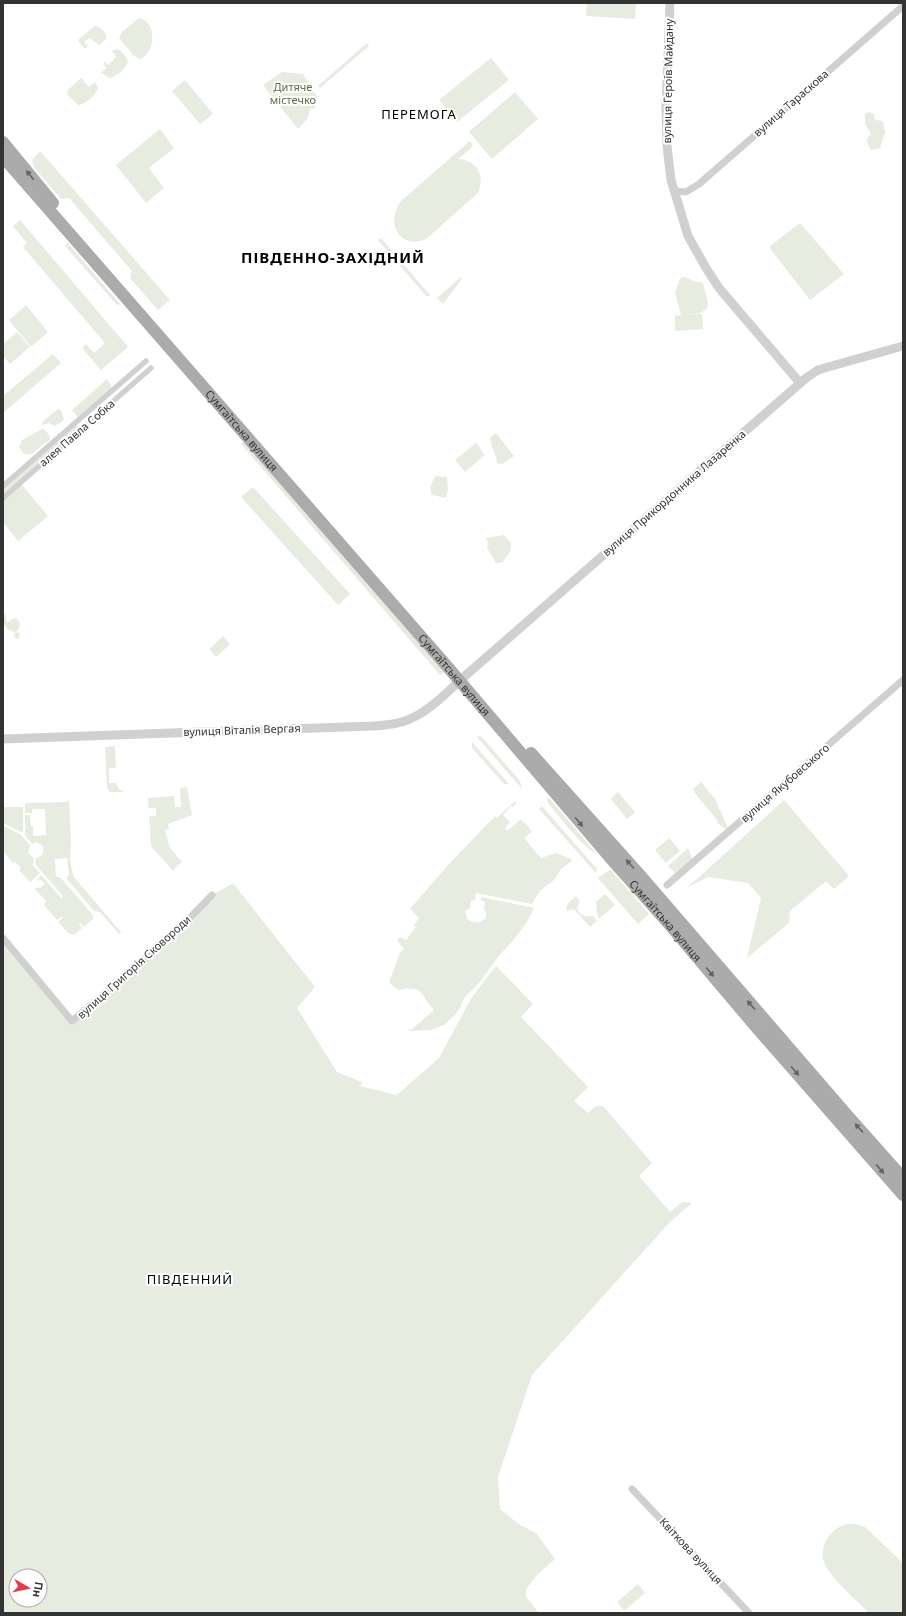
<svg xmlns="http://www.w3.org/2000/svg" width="906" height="1616" font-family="'Noto Sans',sans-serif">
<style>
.green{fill:#e6ecdf;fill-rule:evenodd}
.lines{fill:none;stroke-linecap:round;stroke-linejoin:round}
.pedestrian{stroke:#d0d0d0;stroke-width:5.5}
.minor{stroke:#d0d0d0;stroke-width:7}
.tertiary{stroke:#d0d0d0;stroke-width:9}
.primary{stroke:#ababab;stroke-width:12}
.oneway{fill:#636363}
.labels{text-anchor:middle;stroke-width:4;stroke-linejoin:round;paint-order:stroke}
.street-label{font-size:11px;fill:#333;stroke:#fff}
.park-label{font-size:11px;fill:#56703f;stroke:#fff}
.quarter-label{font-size:13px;letter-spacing:1px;fill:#000;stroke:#fff}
.district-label{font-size:15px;font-weight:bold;letter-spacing:1px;fill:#000;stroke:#fff}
</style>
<rect width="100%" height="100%" fill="#fff"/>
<!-- green -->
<g class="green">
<polygon points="587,3 636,3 635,19 586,16"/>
<path d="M139,18C158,22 155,53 140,59L134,56L119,38L122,32Z"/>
<path d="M95,26C101,27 107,32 106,39L99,45L90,38L84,42L88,46L85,49L79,42V39Z"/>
<polygon points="367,43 369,46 320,88 318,86"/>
<path d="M116,49C121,49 127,57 128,62C125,69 117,77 109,78L101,72L107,68L103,64L105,62L108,65L116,57L112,51Z"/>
<polygon points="491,58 509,80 457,122 439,100"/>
<polygon points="282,72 303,74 317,97 315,108 310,109 308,118 298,129 263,85"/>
<path d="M81,78L89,87L95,82L98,88C96,95 85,105 78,105L67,94L68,90Z"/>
<polygon points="185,80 213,114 200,124 172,91"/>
<polygon points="515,92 538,119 492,159 469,132"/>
<polygon points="868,112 874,114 875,120 883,121 885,132 880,148 871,150 866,140 871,134 865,124 865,114"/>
<polygon points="160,129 174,148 149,168 164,188 146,203 116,165"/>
<path d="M470,141L473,146L458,159C477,160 486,176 478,193L426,239C399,250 385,223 401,201Z"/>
<polygon points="40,151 170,300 158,310 130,278 132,271 69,198 61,199 33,166 32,160"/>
<polygon points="20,220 128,347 101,370 82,348 86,344 94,353 105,343 23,247 27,243 13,226"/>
<polygon points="800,223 844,274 810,300 769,247"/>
<polygon points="381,238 430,295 427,297 378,240"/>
<polygon points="67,242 121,305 116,304 66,247"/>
<polygon points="462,276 461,280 443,304 437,298"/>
<polygon points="685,277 693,281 703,283 708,302 707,309 700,313 687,315 702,314 703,329 675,331 675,316 681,315 675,293 680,278"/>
<polygon points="26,305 48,332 31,347 9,320"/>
<polygon points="17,332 30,347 10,364 3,356 3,344"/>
<polygon points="53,354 61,363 3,413 3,396"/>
<polygon points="107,379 111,385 111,388 78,417 72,410"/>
<polygon points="58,409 61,410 64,419 63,421 55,426 49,423 42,425 43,421"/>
<polygon points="77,425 79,428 3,495 3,489"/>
<path d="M42,429C46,430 50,435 50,440C47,442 44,443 41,446C35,451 33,456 24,454L19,447L22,440Z"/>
<path d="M496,433L514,456L502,464L497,463C496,451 491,449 490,438Z"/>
<polygon points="246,440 445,671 440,675 241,444"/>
<polygon points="476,443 485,455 465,472 455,460"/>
<polygon points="435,476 447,477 448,490 446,498 432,495 430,488"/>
<polygon points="22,485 48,516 18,541 3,522 3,501"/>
<polygon points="253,487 350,594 338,605 241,497"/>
<polygon points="504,535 511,543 511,550 502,563 496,563 487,548 488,543 486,538"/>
<polygon points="3,613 5,614 7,623 14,618 18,620 20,623 19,629 16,632 20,633 19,638 16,639 14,635 15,632 9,630 3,624"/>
<polygon points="223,636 230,644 216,657 209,649"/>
<polygon points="478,736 482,737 520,781 522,789 477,737"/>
<polygon points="472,742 509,784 504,784 472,748"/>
<polygon points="115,746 116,768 109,768 109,783 116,783 119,789 125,792 109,792 109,789 107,789 105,747"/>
<polygon points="701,782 715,799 728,828 726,829 717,823 718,821 694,792 693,789"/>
<polygon points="187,787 192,815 168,824 169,829 165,830 170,848 182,862 174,869 175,870 173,871 151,846 149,813 150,816 156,816 156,808 149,808 149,812 148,798 174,796 175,807 181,807 180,788"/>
<polygon points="618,792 635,812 627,819 611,799"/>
<path d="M69,797L71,845L70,859L73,876L121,932L119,934L100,912L94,911L67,879V877L69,876L67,858L55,859L56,877H60L91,913L93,916V919L84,927L80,923L79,924L82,928L74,935L69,934L58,922L63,918L61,917L57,920L44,905L46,901L35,889L38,887L40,888L45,884L40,879L38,881L37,879L41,875L61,898L63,896L35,864L36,858C43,857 45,851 42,845L36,842L32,844L25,835V815H30L31,826H33V836L46,835L45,809H32V813H25V803L68,802Z"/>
<path d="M547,798H549L597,854C583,848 559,816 548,803Z"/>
<polygon points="784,800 849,876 834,889 826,881 790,911 789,923 747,958 761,898 748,883 708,877 688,887"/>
<path d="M514,802H517L513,807L511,806L503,815L510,822L505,828L507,831L521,819L532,831L524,838L541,858L556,853L573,860L561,869L554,880L540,891L532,904L476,893L475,900L471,901L470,908L465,911L467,919C474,923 481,925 486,917V912L484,909L485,902L481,900V897L534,908L527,922L515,938L498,957L480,982L464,998L460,1008L454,1016L444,1025L431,1030L410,1031L408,1029L411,1030L434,1010C419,994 425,985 398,990L389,982L400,953L404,949L397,940L401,937L406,940L416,927L414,925L419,918L410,909L448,865L495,816L497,818Z"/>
<polygon points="542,806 596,868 597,870 596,873 539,809"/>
<polygon points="3,807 23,807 23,833 3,823"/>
<polygon points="3,826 20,834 30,845 28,853 34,858 33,865 40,873 30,882 19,870 21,868 15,862 13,863 3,851"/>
<polygon points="669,838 680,851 666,863 655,850"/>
<polygon points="688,848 692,859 675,873 668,866"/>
<polygon points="611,870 649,914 638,924 598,878 608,871"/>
<path d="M233,883L315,987L297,1008L337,1072L362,1082L360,1086L397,1095L439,1058L472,997L496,966L533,1004L521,1017L588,1087L574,1101L588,1113L596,1106H603L652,1163L639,1176L670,1212L682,1202L692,1203L669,1223L532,1375L498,1477L500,1509L520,1525L536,1533L555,1559L538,1574L526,1589V1597L539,1613H3V938L72,1021L214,894ZM16,1576H40V1600H16Z"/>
<path d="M605,894L615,905L599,919C596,913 597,908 596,902Z"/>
<path d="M576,896L580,902L577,907C579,916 584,917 593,916L597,921L590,927L574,909L567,911C565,903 571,901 576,896Z"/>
<path d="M847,1524H856L865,1527L903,1563V1613H869C857,1600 827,1576 823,1559C822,1553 823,1547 826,1541C830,1532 837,1527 847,1524Z"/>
<polygon points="638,1584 645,1593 624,1611 617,1602"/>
</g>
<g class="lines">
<!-- pedestrian -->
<g class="pedestrian">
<polyline points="3,486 146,361"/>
<polyline points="3,498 151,368"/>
</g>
<!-- minor -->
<g class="minor">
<polyline points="675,191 686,192 699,184 903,6"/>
<polyline points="667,885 903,680"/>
<polyline points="3,938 72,1021 176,932 212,895"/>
<polyline points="632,1489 749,1613"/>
</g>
<!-- tertiary -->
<g class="tertiary">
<polyline points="670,3 666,107 667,146 671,180 688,236 706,268 719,288 800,383"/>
<path d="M3,739L373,726C386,725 400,724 412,718C432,709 449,690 465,676L806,378L818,370L828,367L903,346"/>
</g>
<!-- primary -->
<g class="primary">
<polyline points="3,142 53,203"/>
<path id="s1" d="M3,157L446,665L613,861L668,923L755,1026L903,1195"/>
<polyline points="531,753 640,875 847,1115 903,1178"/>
</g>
</g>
<!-- one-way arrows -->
<defs><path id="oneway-solid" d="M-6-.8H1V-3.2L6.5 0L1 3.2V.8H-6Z"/></defs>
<g class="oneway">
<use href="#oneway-solid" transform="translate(30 175) rotate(-129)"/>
<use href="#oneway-solid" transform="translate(579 822) rotate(50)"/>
<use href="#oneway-solid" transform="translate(630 864) rotate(-132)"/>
<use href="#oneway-solid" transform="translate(710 972) rotate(50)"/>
<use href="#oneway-solid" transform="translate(751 1005) rotate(-131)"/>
<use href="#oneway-solid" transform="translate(795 1071) rotate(49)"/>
<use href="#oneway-solid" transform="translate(859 1128) rotate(-133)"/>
<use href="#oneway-solid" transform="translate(880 1169) rotate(49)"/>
</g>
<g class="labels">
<!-- street labels -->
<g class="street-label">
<text transform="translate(668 81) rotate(-89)" y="4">вулиця Героїв Майдану</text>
<text transform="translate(791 103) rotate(-41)" y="4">вулиця Тараскова</text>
<text dy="4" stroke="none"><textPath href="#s1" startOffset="363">Сумгаїтська вулиця</textPath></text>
<text transform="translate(77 433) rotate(-41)" y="4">алея Павла Собка</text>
<text transform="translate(674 493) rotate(-41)" y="4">вулиця Прикордонника Лазаренка</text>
<text dy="4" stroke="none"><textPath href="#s1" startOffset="687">Сумгаїтська вулиця</textPath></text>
<text transform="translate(242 730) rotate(-2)" y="4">вулиця Віталія Вергая</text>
<text transform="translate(785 783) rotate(-41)" y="4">вулиця Якубовського</text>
<text dy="4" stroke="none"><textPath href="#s1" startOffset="1011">Сумгаїтська вулиця</textPath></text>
<text transform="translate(134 967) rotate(-42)" y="4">вулиця Григорія Сковороди</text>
<text transform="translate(691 1551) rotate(47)" y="4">Квіткова вулиця</text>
</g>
<!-- park labels -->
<g class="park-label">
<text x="293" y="91">Дитяче<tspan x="293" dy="13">містечко</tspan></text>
</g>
<!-- quarter labels -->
<g class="quarter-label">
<text x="419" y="119">ПЕРЕМОГА</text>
<text x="190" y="1284">ПІВДЕННИЙ</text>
</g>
<!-- district labels -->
<g class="district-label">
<text x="333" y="263">ПІВДЕННО-ЗАХІДНИЙ</text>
</g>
</g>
<!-- border -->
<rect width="906" height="1616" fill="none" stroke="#333333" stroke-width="8"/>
<!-- north arrow -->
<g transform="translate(28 1588) rotate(99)"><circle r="19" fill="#ffffff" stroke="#adadad"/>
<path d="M0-3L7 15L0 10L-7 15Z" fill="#e63946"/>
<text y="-6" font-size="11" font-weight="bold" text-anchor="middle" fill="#333333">Пн</text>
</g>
</svg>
